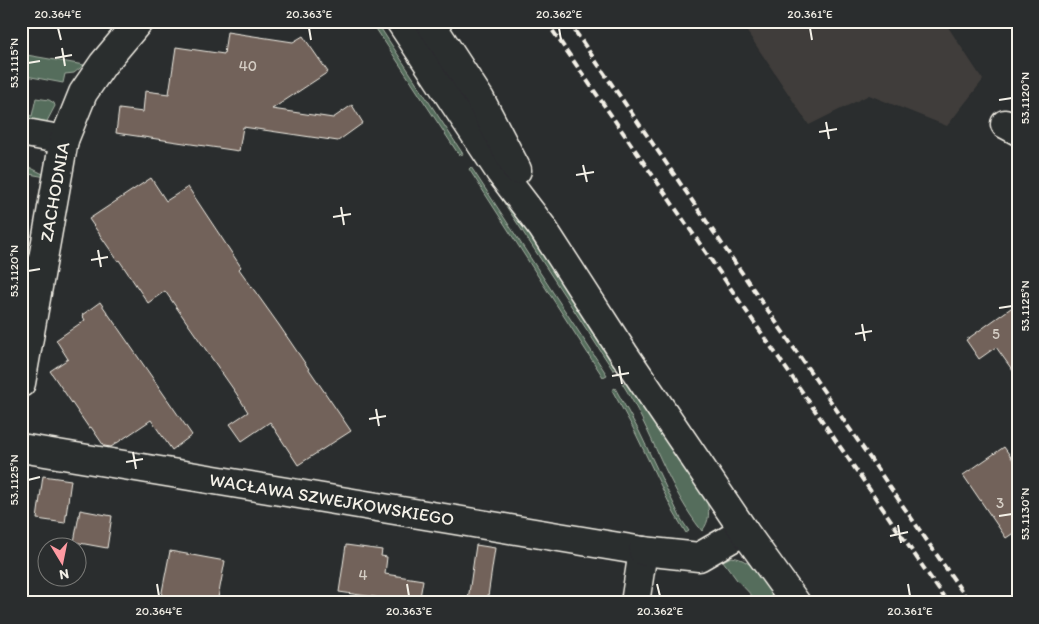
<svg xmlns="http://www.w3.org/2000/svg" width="1039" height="624" font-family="Itim,sans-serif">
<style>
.built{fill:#403d3b}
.green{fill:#546d5c;stroke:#a4afa2}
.building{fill:#72625a;stroke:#f4f1e8}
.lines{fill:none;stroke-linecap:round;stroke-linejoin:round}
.street-casing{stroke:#f4f1e8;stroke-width:31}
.secondary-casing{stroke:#f4f1e8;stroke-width:31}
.street{stroke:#2a2d2e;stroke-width:28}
.secondary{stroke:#2a2d2e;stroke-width:28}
.rail{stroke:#f4f1e8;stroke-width:4;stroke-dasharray:8 4;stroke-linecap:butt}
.ticks{fill:none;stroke:#f4f1e8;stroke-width:2}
.labels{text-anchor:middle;stroke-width:4;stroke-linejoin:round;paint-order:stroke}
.number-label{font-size:15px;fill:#d4cdc4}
.street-label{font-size:18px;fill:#f4f1e8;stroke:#2a2d2e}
.neatline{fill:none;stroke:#f4f1e8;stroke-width:2}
.ticks-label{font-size:12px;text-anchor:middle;fill:#f4f1e8}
</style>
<rect width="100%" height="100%" fill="#2a2d2e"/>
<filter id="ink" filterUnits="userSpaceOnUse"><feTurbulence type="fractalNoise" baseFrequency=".02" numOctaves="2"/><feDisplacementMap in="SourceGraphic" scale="10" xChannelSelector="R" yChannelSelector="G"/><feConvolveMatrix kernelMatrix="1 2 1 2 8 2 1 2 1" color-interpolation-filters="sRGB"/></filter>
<g filter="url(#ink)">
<!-- built -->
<polygon class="built" points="740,21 944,21 983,80 947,126 869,95 809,125"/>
<!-- green -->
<g class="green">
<polygon points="371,21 376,21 463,154 459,155"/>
<polygon points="21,54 84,65 74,73 65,74 63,83 21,75"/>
<polygon points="36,98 49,100 54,103 55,106 45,125 21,121 21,114 32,116"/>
<polygon points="21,163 47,176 46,177 29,174 25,197 21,196"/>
<polygon points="478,163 485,163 615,364 615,370 613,370"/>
<polygon points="471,167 607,375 603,377 469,169"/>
<path d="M622,383H628L706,499C710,510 710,521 702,531C667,487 652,430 622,383Z"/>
<polygon points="615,388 639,431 681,519 689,531 686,533 674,513 633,428 612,390"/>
<path d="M731,557C755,559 766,585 779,603H759L737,580L723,561Z"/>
</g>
<!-- building -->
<g class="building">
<polygon points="227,32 293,42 303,36 328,72 272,109 333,118 352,105 363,123 338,141 243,127 239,151 116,133 119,109 143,112 145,91 169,94 176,47 224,54"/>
<polygon points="151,178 166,201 188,187 241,267 239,269 279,325 351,431 298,465 270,422 242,441 230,424 248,412 236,393 165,291 148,303 119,260 118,261 89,219"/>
<polygon points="100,302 192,435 172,450 151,420 111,447 104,446 91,427 89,428 50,371 68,359 56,340 85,320 82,315"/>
<polygon points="1018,303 1018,378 996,347 979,359 966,340"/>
<polygon points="1004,447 1018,467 1018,530 1006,538 963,475"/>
<polygon points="43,476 71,480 65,523 37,519"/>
<polygon points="80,510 112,516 107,548 74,542"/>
<polygon points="346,545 382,550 381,556 387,557 385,574 423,580 419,603 387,603 388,599 339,592"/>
<polygon points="476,545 495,548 487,603 468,600"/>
<polygon points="170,551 225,561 217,603 194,603 161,597"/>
</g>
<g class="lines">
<defs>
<g id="street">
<polyline points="1005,124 1018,131"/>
<polyline points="21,132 64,140"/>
<path id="s1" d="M21,383L64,140L83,93L103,64L139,21"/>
<path id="s2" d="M21,448L643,551L635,603"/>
<polyline points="643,551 699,557 744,531"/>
</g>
<g id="secondary">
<polyline points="400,21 500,172 542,227 624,354 744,531 796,603"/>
<polyline points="429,21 480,99 517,170"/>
</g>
</defs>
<!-- street casing -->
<use href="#street" class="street-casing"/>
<!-- secondary casing -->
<use href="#secondary" class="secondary-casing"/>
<!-- street -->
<use href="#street" class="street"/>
<!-- secondary -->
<use href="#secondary" class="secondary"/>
<!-- rail -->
<g class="rail">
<polyline points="546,21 948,603"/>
<polyline points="568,21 970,603"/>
</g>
</g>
</g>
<!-- ticks -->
<path class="ticks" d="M58,28L61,40M309,28L311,40M559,28L561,40M810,28L812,40M62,48L65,66M55,58L72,55M28,63L40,61M999,100L1012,98M826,122L829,139M819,132L837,129M583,165L587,182M576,175L594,172M341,207L344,225M333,217L351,214M98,250L101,267M91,260L108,257M28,271L40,269M999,308L1012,306M862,324L865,341M855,334L872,331M619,366L622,384M612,376L629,373M376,409L379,426M369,419L386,416M133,452L136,469M126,462L143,459M28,480L40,477M999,516L1012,514M898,525L901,543M890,536L908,532M157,584L159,596M407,584L409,596M657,584L660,596M908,584L910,596"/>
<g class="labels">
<!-- number labels -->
<g class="number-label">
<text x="248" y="71">40</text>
<text x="996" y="339">5</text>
<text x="1000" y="508">3</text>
<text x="363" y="580">4</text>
</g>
<!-- street labels -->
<g class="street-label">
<text dy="6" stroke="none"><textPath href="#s1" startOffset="194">ZACHODNIA</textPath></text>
<text dy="6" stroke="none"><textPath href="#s2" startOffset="315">WACŁAWA SZWEJKOWSKIEGO</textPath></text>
</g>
</g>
<!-- margin -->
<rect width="1039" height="624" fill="none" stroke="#2a2d2e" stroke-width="55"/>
<!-- north arrow -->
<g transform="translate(62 562) rotate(170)"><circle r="24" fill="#2a2d2e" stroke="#7b7b78"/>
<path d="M0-4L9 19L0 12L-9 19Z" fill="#ff9aa2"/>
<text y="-8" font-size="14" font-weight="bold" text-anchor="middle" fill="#f4f1e8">N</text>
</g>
<rect x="28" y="28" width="984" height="568" class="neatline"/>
<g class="ticks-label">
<text x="58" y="18">20.364°E</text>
<text x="309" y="18">20.363°E</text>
<text x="559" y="18">20.362°E</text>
<text x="810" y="18">20.361°E</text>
<text transform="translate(14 63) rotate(-90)" y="4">53.1115°N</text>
<text transform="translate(1025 98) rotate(-90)" y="4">53.1120°N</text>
<text transform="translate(14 271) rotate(-90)" y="4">53.1120°N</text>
<text transform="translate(1025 306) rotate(-90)" y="4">53.1125°N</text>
<text transform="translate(14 480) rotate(-90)" y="4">53.1125°N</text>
<text transform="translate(1025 514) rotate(-90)" y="4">53.1130°N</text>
<text x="159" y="615">20.364°E</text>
<text x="409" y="615">20.363°E</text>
<text x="660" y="615">20.362°E</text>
<text x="910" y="615">20.361°E</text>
</g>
</svg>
